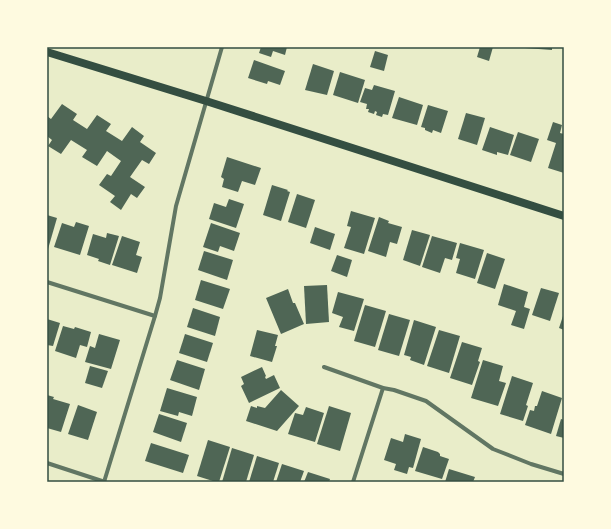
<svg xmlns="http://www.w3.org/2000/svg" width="611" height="529" font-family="'Open Sans',sans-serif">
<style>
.building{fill:#4f6655}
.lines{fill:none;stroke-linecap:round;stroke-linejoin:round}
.minor{stroke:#617663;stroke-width:4}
.secondary{stroke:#344e41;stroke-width:8}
.neatline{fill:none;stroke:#344e41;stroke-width:1.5}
</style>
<rect width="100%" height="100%" fill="#e9edc9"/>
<!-- building -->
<g class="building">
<polygon points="261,47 287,47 285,55 273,51 271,57 259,53"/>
<polygon points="480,47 493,47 489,61 477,57"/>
<polygon points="525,47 552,47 552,50 525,48"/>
<polygon points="375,51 388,55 384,71 370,67"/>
<polygon points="254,60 285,71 280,85 268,81 267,84 248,78"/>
<polygon points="313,64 334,71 327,95 305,90"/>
<polygon points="340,72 365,80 358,103 333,95"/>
<polygon points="374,85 395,91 388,115 383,114 382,117 376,115 377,112 375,111 374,114 368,112 369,109 366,109 367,104 360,102 365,88 372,90"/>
<polygon points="399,97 423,105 417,125 392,118"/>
<polygon points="62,104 77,114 73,120 87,129 97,115 111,124 106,131 122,141 132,127 144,136 140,142 156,153 149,164 142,160 130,177 145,187 137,198 131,194 121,210 110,202 115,196 99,185 107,174 111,176 121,161 107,151 97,166 82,157 87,150 71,140 61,154 48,146 52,140 47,136 47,116 51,119"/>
<polygon points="428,105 448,111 441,133 433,130 432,133 425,130 425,128 421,127"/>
<polygon points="466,113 485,118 477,145 458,139"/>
<polygon points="553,122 562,125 560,133 564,134 564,173 548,168 556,143 547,140"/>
<polygon points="490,127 514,135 508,155 497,152 497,155 482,150"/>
<polygon points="518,132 539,139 531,162 510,155"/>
<polygon points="227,157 261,168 255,185 242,181 238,192 222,187 224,179 221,177"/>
<polygon points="272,185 288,190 287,191 290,192 281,221 263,215"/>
<polygon points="297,194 315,200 306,228 288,222"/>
<polygon points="229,199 244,204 236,228 209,219 214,203 226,207"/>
<polygon points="351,211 375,218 364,254 344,248 351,227 347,226"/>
<polygon points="47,215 57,218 48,249 47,248"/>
<polygon points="379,217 389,221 388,223 402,227 397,244 390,242 386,257 368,251"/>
<polygon points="76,222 89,226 80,255 54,247 62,223 74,227"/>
<polygon points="211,223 240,233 234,251 220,246 218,252 203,247"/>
<polygon points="315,227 335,234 330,250 310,243"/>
<polygon points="412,230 430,235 420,266 403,260"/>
<polygon points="107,233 119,236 110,265 98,261 99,259 87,255 93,234 106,238"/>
<polygon points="122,236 140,242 136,255 142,257 137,273 112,265"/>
<polygon points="432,236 457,243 452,260 445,258 440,273 422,267"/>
<polygon points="460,243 484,250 475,279 456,273 460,259 456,258"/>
<polygon points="204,251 233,260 227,280 198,270"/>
<polygon points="487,253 505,259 495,289 477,283"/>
<polygon points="337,255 352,260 347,277 331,271"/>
<polygon points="201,280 230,289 223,309 195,300"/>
<polygon points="504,284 528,292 524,307 530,309 524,329 511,325 516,311 498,305"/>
<polygon points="327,285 329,322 306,324 304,286"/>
<polygon points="541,288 559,293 550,321 532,315"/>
<polygon points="288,289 293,303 295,303 304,324 281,334 266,298"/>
<polygon points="338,292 364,299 354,331 339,327 343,317 332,313"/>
<polygon points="365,305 386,311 375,347 354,341"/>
<polygon points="193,308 220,317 215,336 187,327"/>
<polygon points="564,313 564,330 559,328"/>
<polygon points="389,314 410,320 399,356 378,350"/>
<polygon points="47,319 60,323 53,346 47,345"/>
<polygon points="414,320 436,327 424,365 410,360 411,357 404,355"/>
<polygon points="63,326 74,329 75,327 91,332 87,347 80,345 76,358 55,351"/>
<polygon points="257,330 278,335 275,346 277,346 272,362 250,356"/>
<polygon points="439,330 460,336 449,373 427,366"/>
<polygon points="99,334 120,340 111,369 85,362 90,346 95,348"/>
<polygon points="185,334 213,343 207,362 179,353"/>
<polygon points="462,342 482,348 478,361 480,362 472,385 450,378"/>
<polygon points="177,360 205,369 199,390 170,380"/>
<polygon points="483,360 503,366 499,381 506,383 498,406 471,398"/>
<polygon points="90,366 108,371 102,388 85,383"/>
<polygon points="262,367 266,376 265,377 266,379 274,375 280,388 249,403 241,386 244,384 241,377"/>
<polygon points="512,376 533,383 526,405 528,406 523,421 500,414"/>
<polygon points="167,388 197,397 192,416 179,412 178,416 160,411"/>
<polygon points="281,390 299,406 277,431 246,421 251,406 257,408 257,406 265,408"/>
<polygon points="542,391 562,398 551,434 525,425 530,410 534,411 535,406 537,406"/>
<polygon points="47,395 54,397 53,399 70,404 61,432 47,428"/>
<polygon points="78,405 97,412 88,440 68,434"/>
<polygon points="329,406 351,413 340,451 317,444"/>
<polygon points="306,407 324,413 315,442 288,434 295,413 303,415"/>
<polygon points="159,414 187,423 181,442 153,432"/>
<polygon points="561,419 564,420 564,438 556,436"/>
<polygon points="405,434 421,439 413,468 409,467 407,474 394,470 396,464 384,460 391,438 403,442"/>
<polygon points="208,440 230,447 219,482 216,482 197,476"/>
<polygon points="151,443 189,455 183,473 145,461"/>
<polygon points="423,447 438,452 440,454 440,456 449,459 442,479 415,471"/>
<polygon points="232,448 254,455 246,482 222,482"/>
<polygon points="257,456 279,463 273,482 249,482"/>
<polygon points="282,464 304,471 300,482 276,482"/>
<polygon points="449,469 475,477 473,482 445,482"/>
<polygon points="308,472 330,479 329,482 304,482"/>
</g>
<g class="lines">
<!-- minor -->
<g class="minor">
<polyline points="47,282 155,316"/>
<polyline points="324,367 383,388 394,390 426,401 493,449 531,464 564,474"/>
<polyline points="47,463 105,482"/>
<polyline points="104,482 155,316 160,298 176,206 222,47"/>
<polyline points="353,482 383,388"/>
</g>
<!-- secondary -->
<polyline class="secondary" points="47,52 206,101 564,216"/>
</g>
<!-- border -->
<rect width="611" height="529" fill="none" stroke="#fefae0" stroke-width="96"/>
<rect x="48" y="48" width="515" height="433" class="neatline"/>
</svg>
